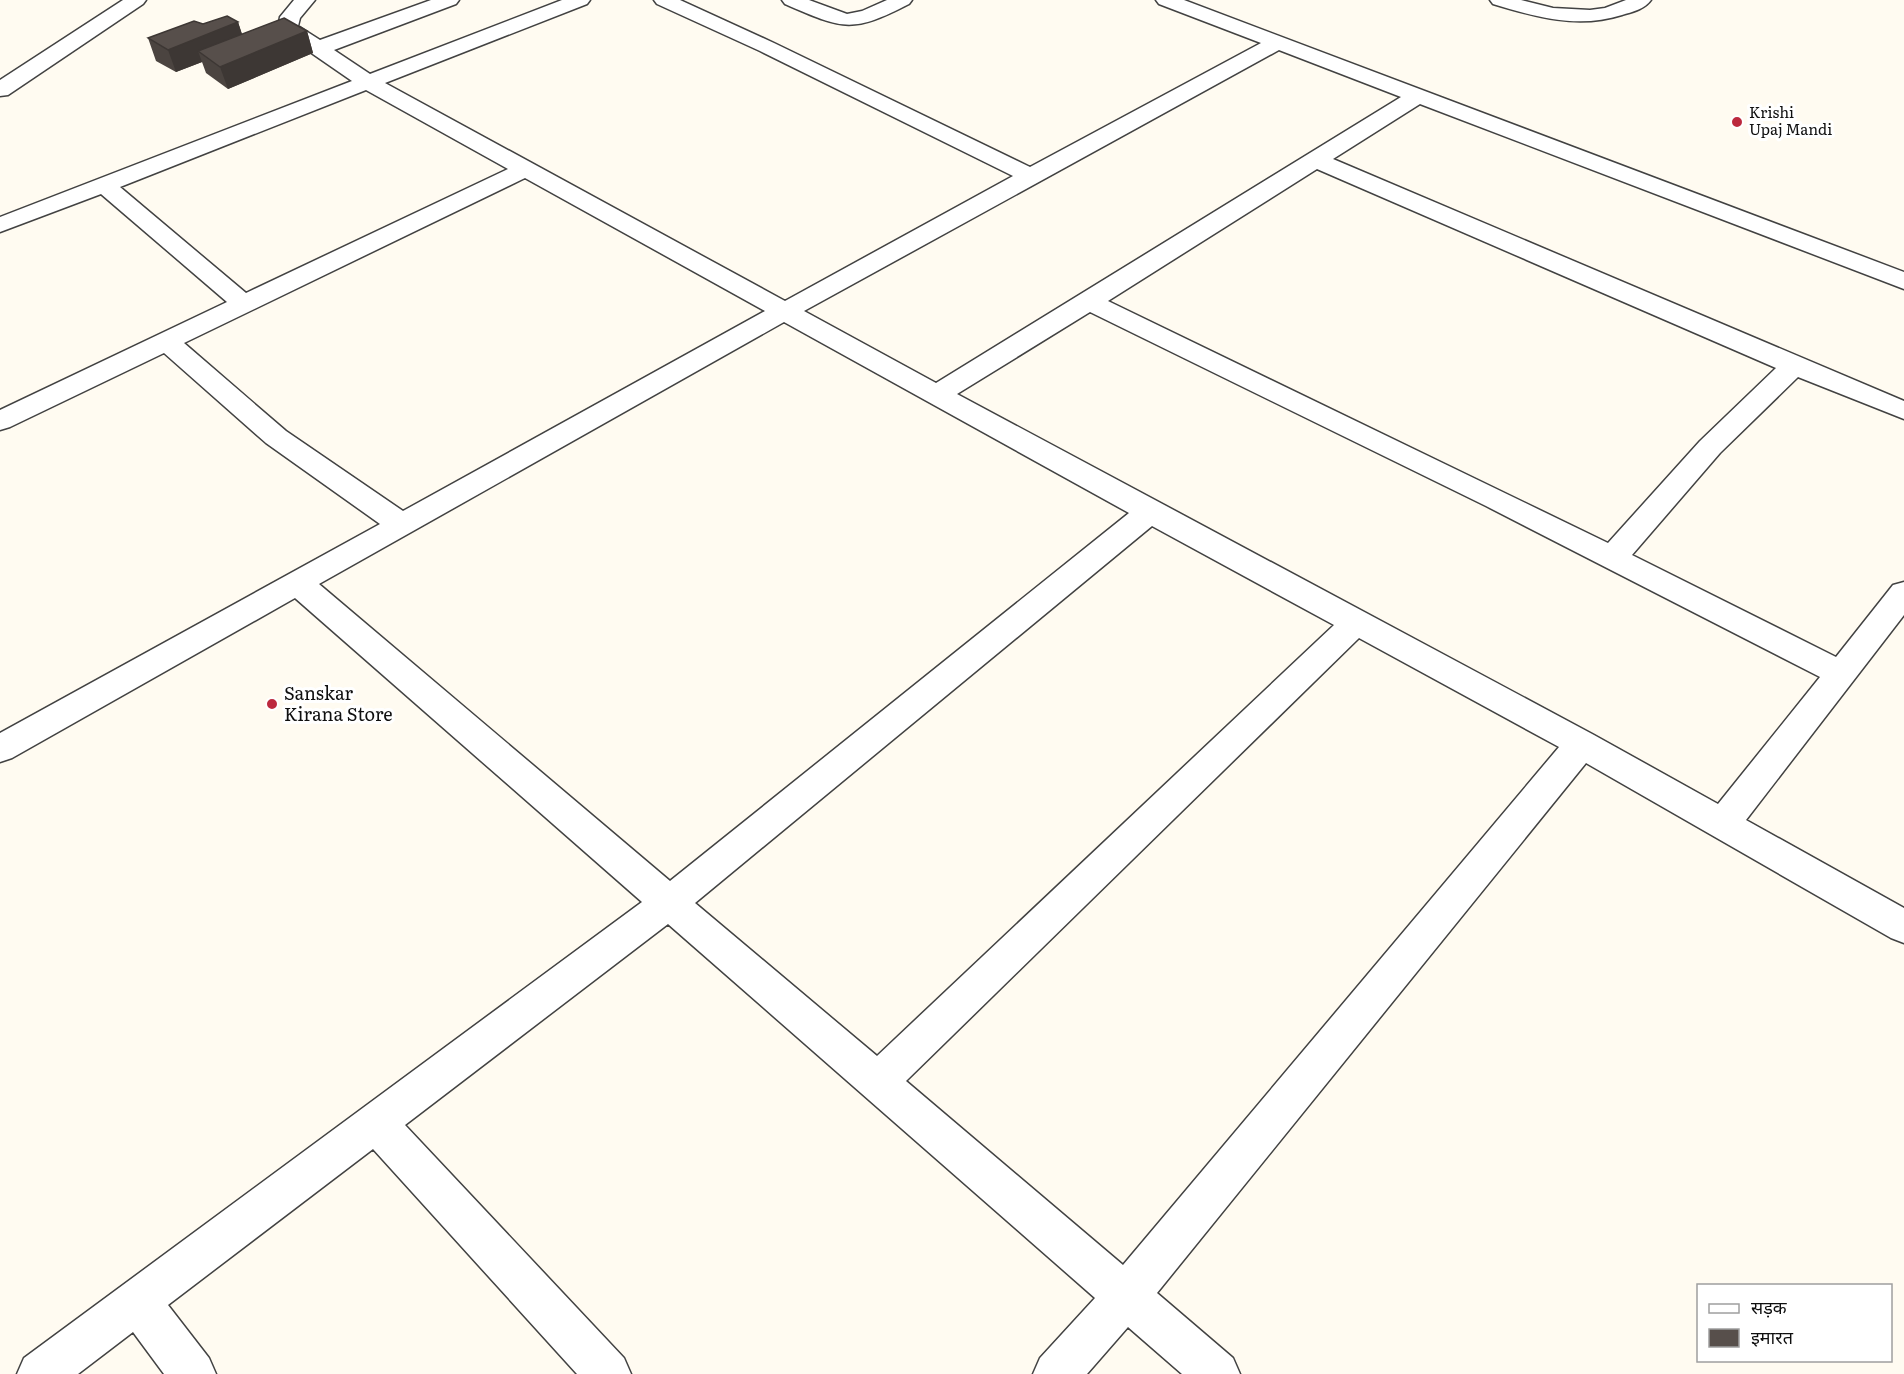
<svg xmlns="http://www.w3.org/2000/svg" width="1904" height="1374" font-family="Literata,'Noto Sans Devanagari',serif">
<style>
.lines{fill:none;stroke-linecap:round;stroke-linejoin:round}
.minor-casing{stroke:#424242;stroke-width:3}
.minor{fill:#fff;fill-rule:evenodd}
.wall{fill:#4b4440}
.shaded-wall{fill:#3d3734}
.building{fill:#574f4b;stroke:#3d3734;stroke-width:1.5}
.poi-dot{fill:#bc293e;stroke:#fff;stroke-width:2}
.labels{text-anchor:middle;stroke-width:6;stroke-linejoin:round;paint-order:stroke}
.far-poi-label{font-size:15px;fill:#0f0f0f;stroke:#fff;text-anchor:start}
.poi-label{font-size:18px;fill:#0f0f0f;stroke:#fff;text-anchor:start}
</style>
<rect width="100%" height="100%" fill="#fffbf1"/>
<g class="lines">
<defs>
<g id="minor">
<polygon points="123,0 146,0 143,4 8,95 0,96 0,80"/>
<path d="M294,0H315L300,18L298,26L320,40L431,0H459L456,4L334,50L370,74L562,0H590L587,4L385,83L785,301L1013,176L760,51L657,4L654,0H680L774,43L1030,167L1261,43L1159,4L1156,0H1184L1904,272V289L1420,104L1333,159L1904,401V419L1798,377L1720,453L1632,555L1836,657L1893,585L1904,582V615L1746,820L1904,908V943L1891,938L1586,763L1157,1293L1233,1358L1240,1374H1182L1128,1327L1087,1374H1033L1040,1358L1095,1298L668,924L405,1125L624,1358L631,1374H577L373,1149L168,1305L209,1358L216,1374H164L133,1332L78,1374H17L24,1358L642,902L295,598L12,758L0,762V733L380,524L266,443L164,353L10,427L0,430V410L227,302L101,194L0,232V217L352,81L281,32L278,28L280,17ZM1279,50L1401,97L936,383L804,311ZM366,90L508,169L246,293L120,187ZM1317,169L1776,368L1700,441L1608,543L1108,301ZM525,178L765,311L403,511L286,431L184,343ZM1090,312L1486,506L1820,677L1718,804L1594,735L957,394ZM784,322L1129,513L670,881L319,584ZM1152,526L1334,625L877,1056L695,903ZM1359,638L1559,747L1123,1265L906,1081Z"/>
<path d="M782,0H809L847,14L862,11L887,0H912L909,4C851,34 843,29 785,4Z"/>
<path d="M1490,0H1521L1553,8L1590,10L1605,8L1626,0H1651C1645,9 1632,12 1622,15C1578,29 1536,17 1493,4Z"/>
</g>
</defs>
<!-- minor casing -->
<use href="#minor" class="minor-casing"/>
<!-- minor -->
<use href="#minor" class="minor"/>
</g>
<!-- wall -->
<polygon class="wall" points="238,22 242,34 307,31 313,53 228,89 206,73 202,62 176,72 156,61 148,38"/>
<!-- shaded-wall -->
<g class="shaded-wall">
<polygon points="238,22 245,44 198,51 202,62 176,72 168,50"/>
<polygon points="307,31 313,53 228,89 220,67"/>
</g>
<!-- building -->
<g class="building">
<polygon points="227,16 238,22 168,50 148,38 194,21 203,24"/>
<polygon points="284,18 307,31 220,67 198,51"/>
</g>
<!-- markers -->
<g class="poi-dot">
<circle cx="1737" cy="122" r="6"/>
<circle cx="272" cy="704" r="6"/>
</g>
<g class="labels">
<!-- far-poi labels -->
<g class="far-poi-label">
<text x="1749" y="118">Krishi<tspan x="1749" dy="17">Upaj Mandi</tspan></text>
</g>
<!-- poi labels -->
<g class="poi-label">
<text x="284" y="700">Sanskar<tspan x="284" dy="21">Kirana Store</tspan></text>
</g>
</g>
<!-- legend -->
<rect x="1697" y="1284" width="195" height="78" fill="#ffffff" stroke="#9f9f9f" stroke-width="1.5"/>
<rect x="1709" y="1304" width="30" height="9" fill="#ffffff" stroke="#9f9f9f" stroke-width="1.5"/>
<text x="1751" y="1314" font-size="18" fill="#0f0f0f">सड़क</text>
<rect x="1709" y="1329" width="30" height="18" fill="#574f4b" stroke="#9f9f9f" stroke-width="1.5"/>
<text x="1751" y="1344" font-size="18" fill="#0f0f0f">इमारत</text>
</svg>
